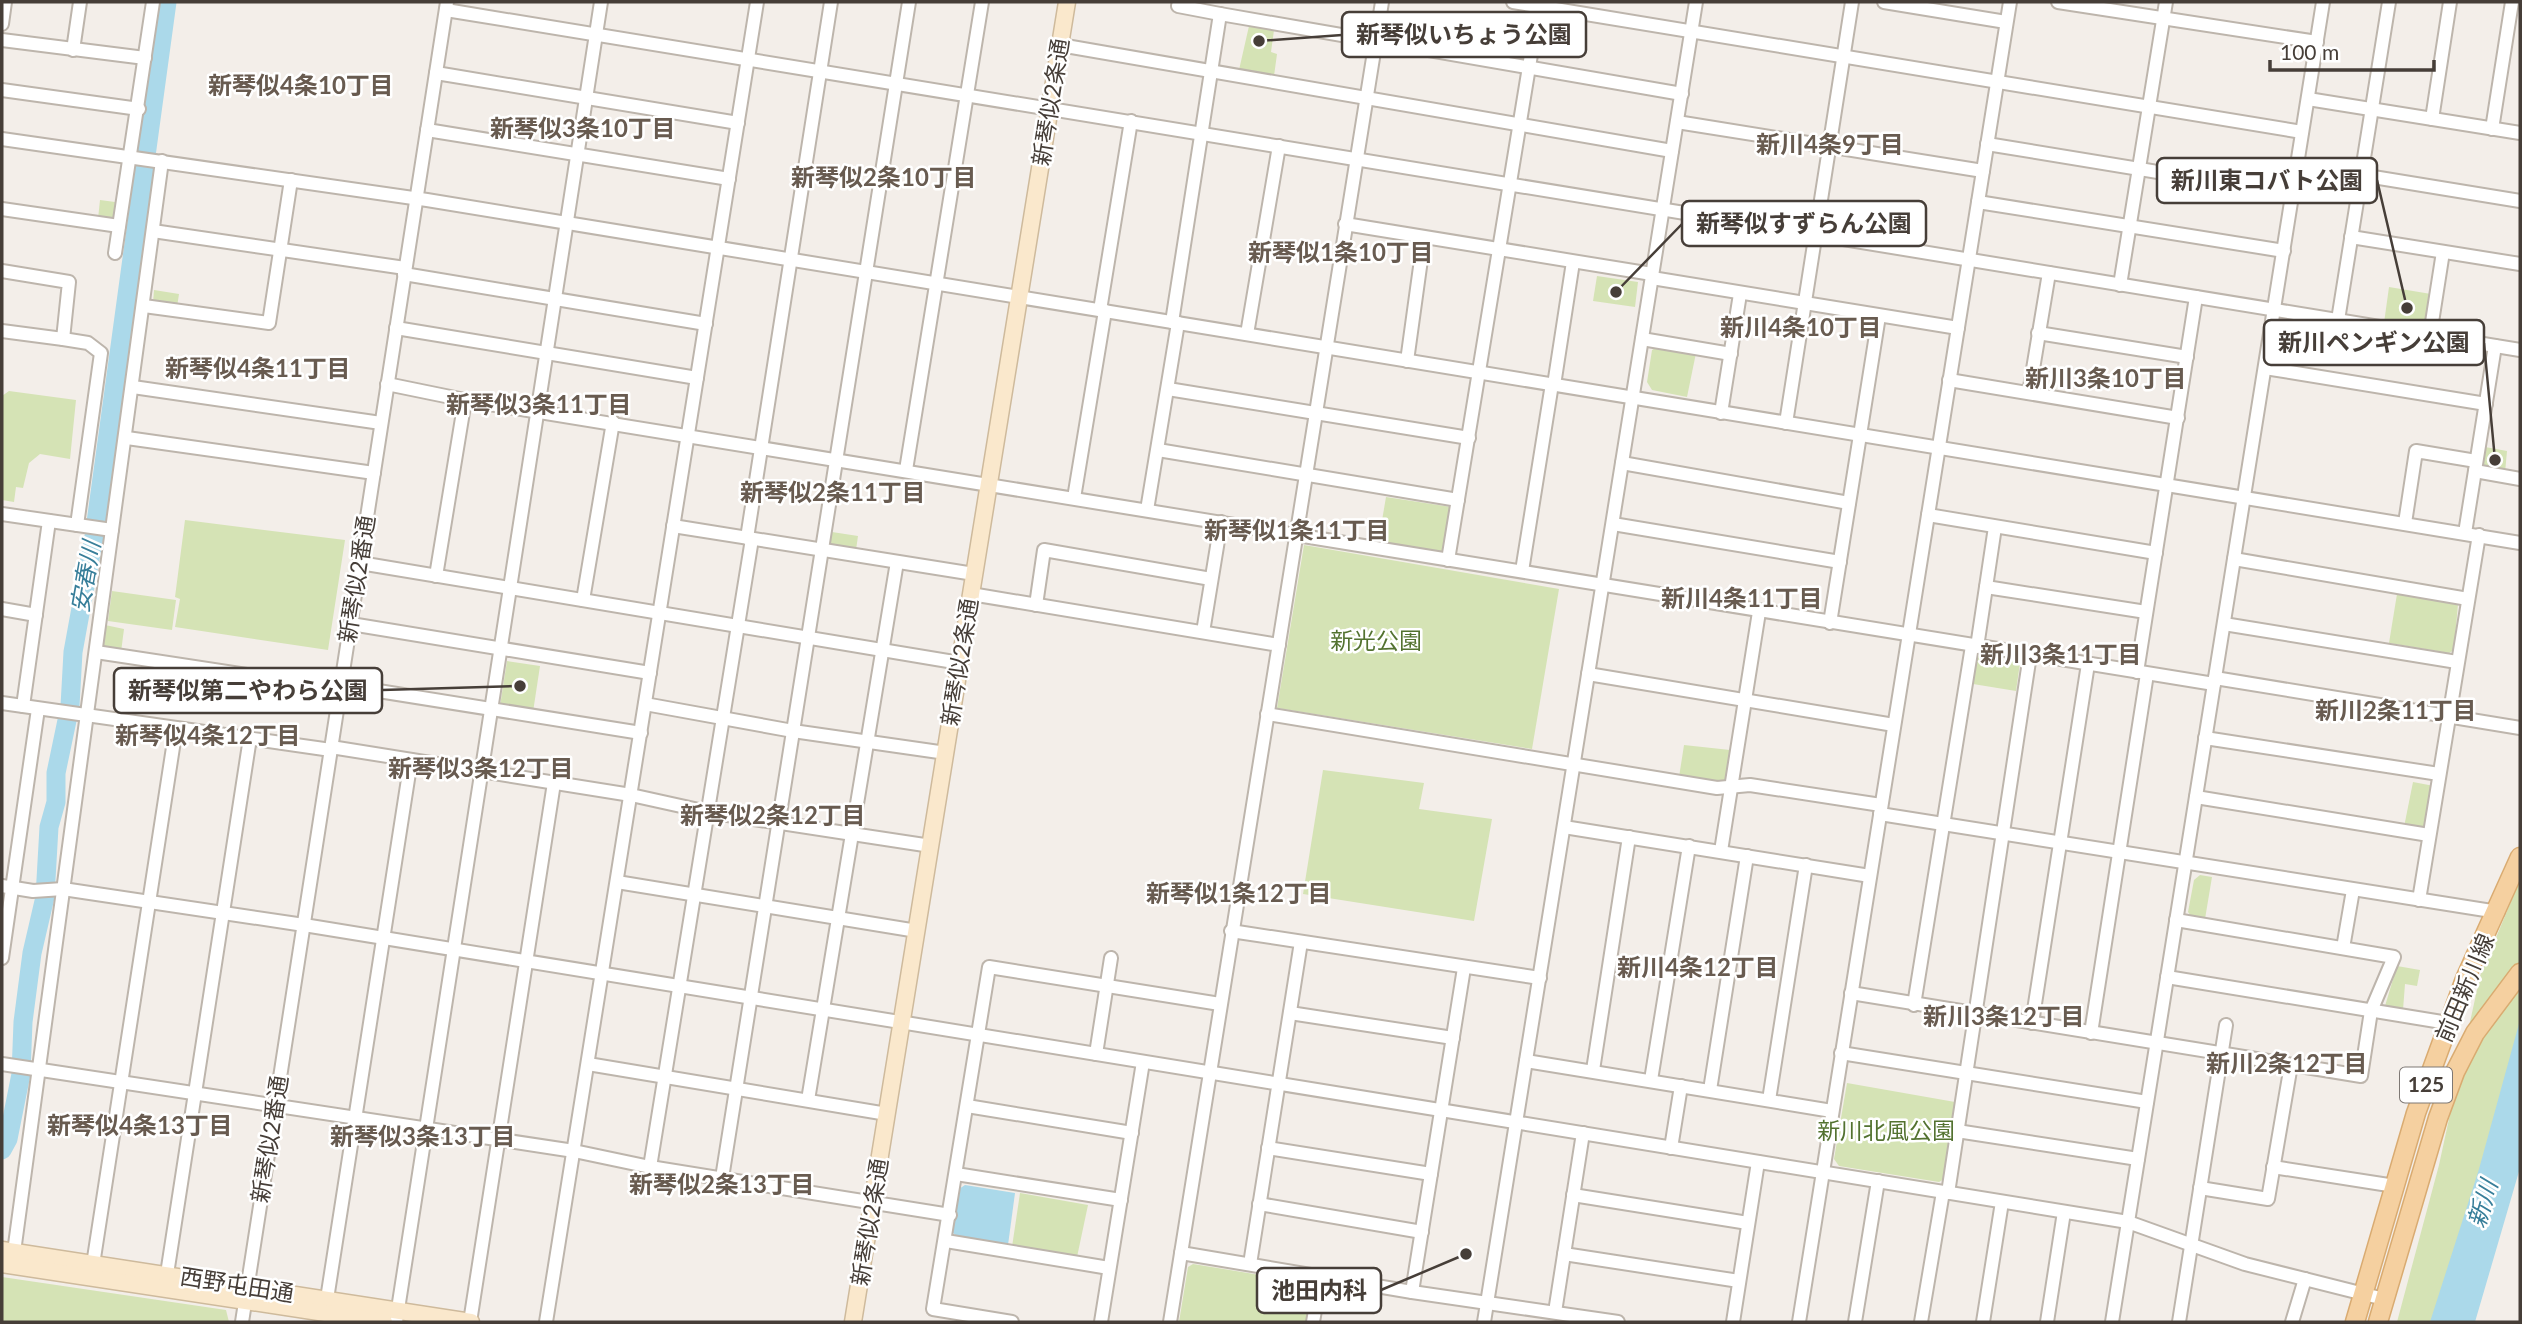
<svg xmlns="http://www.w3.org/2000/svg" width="2522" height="1324" font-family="Lato,'Noto Sans JP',sans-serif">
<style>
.green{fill:#d5e3b5}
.water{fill:#abd9ea}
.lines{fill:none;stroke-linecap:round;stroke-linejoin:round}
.river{stroke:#abd9ea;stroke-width:19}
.street-casing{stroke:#bdb5ac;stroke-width:16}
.secondary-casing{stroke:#ceba9c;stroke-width:19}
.primary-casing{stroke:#d9ab71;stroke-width:21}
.street{stroke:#fff;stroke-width:12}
.secondary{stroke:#fae8cc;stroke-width:16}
.primary{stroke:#f5d0a0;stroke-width:18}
.labels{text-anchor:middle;stroke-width:5;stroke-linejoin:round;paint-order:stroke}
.shield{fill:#fff;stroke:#7e7874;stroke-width:2}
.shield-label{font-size:21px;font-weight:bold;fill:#463e38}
.street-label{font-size:23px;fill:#463e38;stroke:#fff}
.park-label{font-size:23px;fill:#537230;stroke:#fff}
.neighbourhood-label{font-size:24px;font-weight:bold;fill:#685b50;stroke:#fff}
.water-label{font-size:24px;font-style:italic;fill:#377e99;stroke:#fff}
.leader{fill:none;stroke:#463e38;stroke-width:2.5}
.callout-dot{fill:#463e38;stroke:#fff;stroke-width:2.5}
.callout{fill:#fff;stroke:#463e38;stroke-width:2.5}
.callout-label{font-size:24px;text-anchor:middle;font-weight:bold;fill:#463e38}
</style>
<rect width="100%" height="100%" fill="#f3eee9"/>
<!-- green -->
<g class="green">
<polygon points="1249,26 1274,30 1271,52 1277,54 1274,76 1239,70"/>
<polygon points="100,200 115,202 113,221 98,219"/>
<polygon points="1597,276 1638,282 1635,307 1593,301"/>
<polygon points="2389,287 2431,294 2425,330 2384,323"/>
<polygon points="154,290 179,294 177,307 153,303"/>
<polygon points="1657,347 1696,353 1687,397 1652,390 1647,382 1652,350"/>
<polygon points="9,391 76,400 70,459 40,454 29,463 23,488 16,487 14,502 2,500 2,396"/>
<polygon points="2485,447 2507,451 2505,473 2482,468"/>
<polygon points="1386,497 1451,507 1444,555 1378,544"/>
<polygon points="185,520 345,540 328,650 175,627 180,599 175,597"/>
<polygon points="832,532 858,536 856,550 830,546"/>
<polygon points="1304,545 1559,589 1532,749 1277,708"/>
<polygon points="112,591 176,600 172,630 108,621"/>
<polygon points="2397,594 2458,604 2454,650 2449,653 2389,643"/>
<polygon points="105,625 124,629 121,652 101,649"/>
<polygon points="1977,655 2020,663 2016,691 1973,684"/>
<polygon points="507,661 540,666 533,712 500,706"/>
<polygon points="1684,745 1730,750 1726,780 1716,784 1679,777"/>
<polygon points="1323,770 1424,783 1419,809 1492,819 1474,921 1303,894"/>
<polygon points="2413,782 2434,786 2426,831 2404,827"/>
<polygon points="2200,875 2212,877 2205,919 2191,916 2188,912 2194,880"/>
<polygon points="2520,880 2520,1050 2435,1322 2397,1322 2439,1165 2480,976"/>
<polygon points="2397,966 2420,970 2417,986 2405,984 2403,1010 2385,1006"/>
<polygon points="1847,1083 1955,1102 1944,1179 1939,1182 1839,1166 1834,1159"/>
<polygon points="1020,1193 1088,1205 1077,1257 1012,1247"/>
<polygon points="1193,1264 1309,1283 1311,1289 1306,1322 1179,1322 1188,1267"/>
<polygon points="2,1277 226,1310 229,1322 2,1322"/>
</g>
<!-- water -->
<g class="water">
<polygon points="2520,1020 2520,1168 2475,1322 2430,1322 2479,1169"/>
<polygon points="965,1185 1015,1193 1008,1245 957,1236 953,1233 959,1189"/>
</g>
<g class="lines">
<!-- river -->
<polyline class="river" points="2,1150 8,1139 21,1074 23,1022 32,953 45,897 49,827 56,802 56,773 70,706 73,652 94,537 167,2"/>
<defs>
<g id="street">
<polyline points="1179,2 1178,6 1220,14 1682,94"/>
<polyline points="1513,2 2302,132"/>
<polyline points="1884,2 2006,22"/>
<polyline points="2058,2 2317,42"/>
<polyline points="446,10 2520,350"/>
<polyline points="2,24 5,2"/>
<polyline points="2,40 145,58"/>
<polyline points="1060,45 1672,151"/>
<polyline points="73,50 80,2"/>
<polyline points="436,73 738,123"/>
<polyline points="2,90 139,109"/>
<polyline points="2308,99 2520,133"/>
<polyline points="2432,119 2450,2"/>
<polyline points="1677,122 1983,171"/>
<polyline points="2492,129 2512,2"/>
<polyline points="427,130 729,179"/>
<polyline points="2,139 427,200 2520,543"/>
<polyline points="1987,144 2292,194"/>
<polyline points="2361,175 2520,201"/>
<polyline points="1978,202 2284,251"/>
<polyline points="2,209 119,226"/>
<polyline points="1345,224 1652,274"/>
<polyline points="153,231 405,268"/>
<polyline points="2351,237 2520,264"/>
<polyline points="115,253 153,2"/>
<polyline points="2,271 69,282 63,339 2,331"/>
<polyline points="404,274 706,324"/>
<polyline points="1652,278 1958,328"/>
<polyline points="2120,285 2166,2"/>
<polyline points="144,306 269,323 291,180"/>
<polyline points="1100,310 1131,121"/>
<polyline points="2338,320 2389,2"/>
<polyline points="1172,322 1220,14"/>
<polyline points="396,328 697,378"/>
<polyline points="2038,333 2187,357"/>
<polyline points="1247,334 1279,146"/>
<polyline points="2430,335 2443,252"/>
<polyline points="63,339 88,343 101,353 77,525"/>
<polyline points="1642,339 1731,354"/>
<polyline points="1407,361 1424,238"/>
<polyline points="2265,368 2486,404"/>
<polyline points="1949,380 2178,418"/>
<polyline points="387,384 465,400 2214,684"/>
<polyline points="1554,385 1573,262"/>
<polyline points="133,387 381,423"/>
<polyline points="1168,389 1469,438"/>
<polyline points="2029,393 2049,273"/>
<polyline points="1721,413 1740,294"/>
<polyline points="1786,423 1852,2"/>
<polyline points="127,438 374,473"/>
<polyline points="1158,450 1458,500"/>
<polyline points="1622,463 1849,503"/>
<polyline points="906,470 982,2"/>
<polyline points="2475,471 2520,479"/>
<polyline points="1074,498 1105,311"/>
<polyline points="1147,510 1178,323"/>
<polyline points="2,514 112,530"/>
<polyline points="1928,515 2156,553"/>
<polyline points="2405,523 2416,451 2476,461"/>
<polyline points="1613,524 1840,562"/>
<polyline points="673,526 974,574"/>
<polyline points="2465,533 2495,346"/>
<polyline points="747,538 831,2"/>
<polyline points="2234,559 2468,599"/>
<polyline points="1448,560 1539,6"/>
<polyline points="360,563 960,663"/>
<polyline points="1522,571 1552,384"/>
<polyline points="436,576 465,400"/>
<polyline points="1986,587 2146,612"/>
<polyline points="971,594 1279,645"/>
<polyline points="583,600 613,422"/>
<polyline points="1036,605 1044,550 1211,579"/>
<polyline points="2,609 36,615"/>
<polyline points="1830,623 1879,316"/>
<polyline points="351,624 650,673"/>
<polyline points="2224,624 2457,662"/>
<polyline points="1203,632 1221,522"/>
<polyline points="1977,647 1995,527"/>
<polyline points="96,652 340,689"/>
<polyline points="2137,672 2196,297"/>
<polyline points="1588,674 1894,725"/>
<polyline points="2215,678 2520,728"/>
<polyline points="341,685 641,733"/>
<polyline points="2,703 331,750"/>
<polyline points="645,704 793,731 946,753"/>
<polyline points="23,706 49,521"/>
<polyline points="1267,714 1717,788 1750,785 1881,805"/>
<polyline points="2205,738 2439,774"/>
<polyline points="331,747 631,795 708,812 931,846"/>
<polyline points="2196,797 2429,835"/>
<polyline points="1880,814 2498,912"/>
<polyline points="1564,827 1870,876"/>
<polyline points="1721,851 1759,612"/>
<polyline points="617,882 917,931"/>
<polyline points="2,886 33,891 63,889 304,925 2128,1222 2245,1264 2384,1299"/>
<polyline points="2419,900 2479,535"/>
<polyline points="1231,931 1540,978"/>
<polyline points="2343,948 2353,890"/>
<polyline points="2,958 38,709"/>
<polyline points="2167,977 2448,1023"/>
<polyline points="1851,993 2361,1076 2371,1011 2394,957 2176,920"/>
<polyline points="1914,1005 1972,646"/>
<polyline points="1290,1013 1453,1038"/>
<polyline points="2032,1023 2088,664"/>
<polyline points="2091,1033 2147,674"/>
<polyline points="1841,1053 2147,1102"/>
<polyline points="1096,1054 1111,958"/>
<polyline points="1526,1061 1832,1111"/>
<polyline points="2,1064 574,1151 650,1167 950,1215"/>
<polyline points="588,1064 887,1114"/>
<polyline points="1593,1070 1629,837"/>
<polyline points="1651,1080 1689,846"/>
<polyline points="1710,1090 1747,856"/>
<polyline points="808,1100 897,562"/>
<polyline points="1769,1100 1806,865"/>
<polyline points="967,1106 1132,1133"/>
<polyline points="1957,1131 2138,1159"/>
<polyline points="1268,1148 1431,1174"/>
<polyline points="1671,1148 1681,1086"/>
<polyline points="650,1167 752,539"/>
<polyline points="2273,1167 2395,1186"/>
<polyline points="956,1174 1121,1200"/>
<polyline points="722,1178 909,2"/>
<polyline points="2200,1188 2268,1199 2291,1065"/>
<polyline points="1948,1193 2030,655"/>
<polyline points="1573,1195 1748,1223"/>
<polyline points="1259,1204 1422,1232"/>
<polyline points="946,1241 1109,1268"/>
<polyline points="14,1252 162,161"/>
<polyline points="1181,1253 1412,1292 1618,1322"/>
<polyline points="1564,1254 1739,1281"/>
<polyline points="1250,1264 1301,942"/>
<polyline points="92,1271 176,728"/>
<polyline points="167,1274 250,738"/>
<polyline points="1412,1292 1464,968"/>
<polyline points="327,1299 411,760"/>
<polyline points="1555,1312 1583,1133"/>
<polyline points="242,1322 447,2"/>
<polyline points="396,1322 601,2"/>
<polyline points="470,1322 554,783"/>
<polyline points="546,1322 757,2"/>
<polyline points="1012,1322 933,1309 989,967 1220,1004"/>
<polyline points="1101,1322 1143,1062"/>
<polyline points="1170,1322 1382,2"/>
<polyline points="1313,1322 1321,1276"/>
<polyline points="1484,1322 1696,2"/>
<polyline points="1733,1322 1758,1162"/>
<polyline points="1799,1322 2010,2"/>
<polyline points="1855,1322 1878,1181"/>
<polyline points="1921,1322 1943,1192"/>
<polyline points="1983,1322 2002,1202"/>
<polyline points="2047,1322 2064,1212"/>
<polyline points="2112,1322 2323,2"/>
<polyline points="2179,1322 2226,1025"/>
<polyline points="2292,1322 2305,1279"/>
</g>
<g id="secondary">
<polyline points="2,1250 471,1322"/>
<polyline points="2,1264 384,1322"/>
<polyline points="853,1322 1067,2"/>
</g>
<g id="primary">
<polyline points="2355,1322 2416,1113 2465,979 2520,857"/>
<polyline points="2378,1322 2438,1118 2455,1072 2475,1033 2520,973"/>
</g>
</defs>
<!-- street casing -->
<use href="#street" class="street-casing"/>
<!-- secondary casing -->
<use href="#secondary" class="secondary-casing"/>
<!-- primary casing -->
<use href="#primary" class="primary-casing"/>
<!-- street -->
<use href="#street" class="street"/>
<!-- secondary -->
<use href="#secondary" class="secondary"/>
<!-- primary -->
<use href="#primary" class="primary"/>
</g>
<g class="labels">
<!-- shield labels -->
<rect class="shield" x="2400" y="1067.5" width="52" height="35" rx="5"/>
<g class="shield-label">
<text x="2426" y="1092">125</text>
</g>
<!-- street labels -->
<g class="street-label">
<text transform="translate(1051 102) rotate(-81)" y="8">新琴似2条通</text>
<text transform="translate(357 579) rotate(-81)" y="8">新琴似2番通</text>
<text transform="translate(960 662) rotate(-81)" y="8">新琴似2条通</text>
<text transform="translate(2465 988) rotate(-67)" y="8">前田新川線</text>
<text transform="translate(270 1139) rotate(-81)" y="8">新琴似2番通</text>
<text transform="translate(870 1222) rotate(-81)" y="8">新琴似2条通</text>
<text transform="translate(237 1285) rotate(9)" y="8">西野屯田通</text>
</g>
<!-- park labels -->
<g class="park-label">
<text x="1376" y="649">新光公園</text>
<text x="1886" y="1139">新川北風公園</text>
</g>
<!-- neighbourhood labels -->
<g class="neighbourhood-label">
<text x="301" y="94">新琴似4条10丁目</text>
<text x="583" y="137">新琴似3条10丁目</text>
<text x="1830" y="153">新川4条9丁目</text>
<text x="884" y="186">新琴似2条10丁目</text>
<text x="1341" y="261">新琴似1条10丁目</text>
<text x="1801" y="336">新川4条10丁目</text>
<text x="258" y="377">新琴似4条11丁目</text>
<text x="2106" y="387">新川3条10丁目</text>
<text x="539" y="413">新琴似3条11丁目</text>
<text x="833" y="501">新琴似2条11丁目</text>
<text x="1297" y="539">新琴似1条11丁目</text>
<text x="1742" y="607">新川4条11丁目</text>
<text x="2061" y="663">新川3条11丁目</text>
<text x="2396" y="719">新川2条11丁目</text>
<text x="208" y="744">新琴似4条12丁目</text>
<text x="481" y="777">新琴似3条12丁目</text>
<text x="773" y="824">新琴似2条12丁目</text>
<text x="1239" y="902">新琴似1条12丁目</text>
<text x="1698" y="976">新川4条12丁目</text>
<text x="2004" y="1025">新川3条12丁目</text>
<text x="2287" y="1072">新川2条12丁目</text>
<text x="140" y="1134">新琴似4条13丁目</text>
<text x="423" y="1145">新琴似3条13丁目</text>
<text x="722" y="1193">新琴似2条13丁目</text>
</g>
<!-- water labels -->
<g class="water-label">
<text transform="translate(86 577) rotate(-80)" y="8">安春川</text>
<text transform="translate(2483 1204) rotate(-73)" y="8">新川</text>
</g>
</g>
<!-- callouts -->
<path class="leader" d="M1259 41L1342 35M2407 308L2377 180M1616 292L1682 224M2495 460L2484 343M520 686L382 690M1466 1254L1381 1290"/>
<g class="callout-dot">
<circle cx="1259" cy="41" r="7"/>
<circle cx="2407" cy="308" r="7"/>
<circle cx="1616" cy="292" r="7"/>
<circle cx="2495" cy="460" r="7"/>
<circle cx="520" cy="686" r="7"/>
<circle cx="1466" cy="1254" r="7"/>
</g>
<g class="callout">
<rect x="1342" y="12" width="244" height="45" rx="7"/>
<rect x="2157" y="158" width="220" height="45" rx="7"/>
<rect x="1682" y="201" width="244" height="45" rx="7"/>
<rect x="2264" y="320" width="220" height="45" rx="7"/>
<rect x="114" y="668" width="268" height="45" rx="7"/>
<rect x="1257" y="1268" width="124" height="45" rx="7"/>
</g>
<g class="callout-label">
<text x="1464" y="43">新琴似いちょう公園</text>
<text x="2267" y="189">新川東コバト公園</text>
<text x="1804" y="232">新琴似すずらん公園</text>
<text x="2374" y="351">新川ペンギン公園</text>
<text x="248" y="699">新琴似第二やわら公園</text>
<text x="1319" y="1299">池田内科</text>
</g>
<!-- border -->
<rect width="2522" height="1324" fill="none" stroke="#463e38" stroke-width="7"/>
<!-- scale -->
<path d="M2270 60v10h164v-10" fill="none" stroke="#463e38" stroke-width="3.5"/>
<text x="2280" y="60" font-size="21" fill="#463e38" stroke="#ffffff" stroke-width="5" paint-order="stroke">100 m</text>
</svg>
